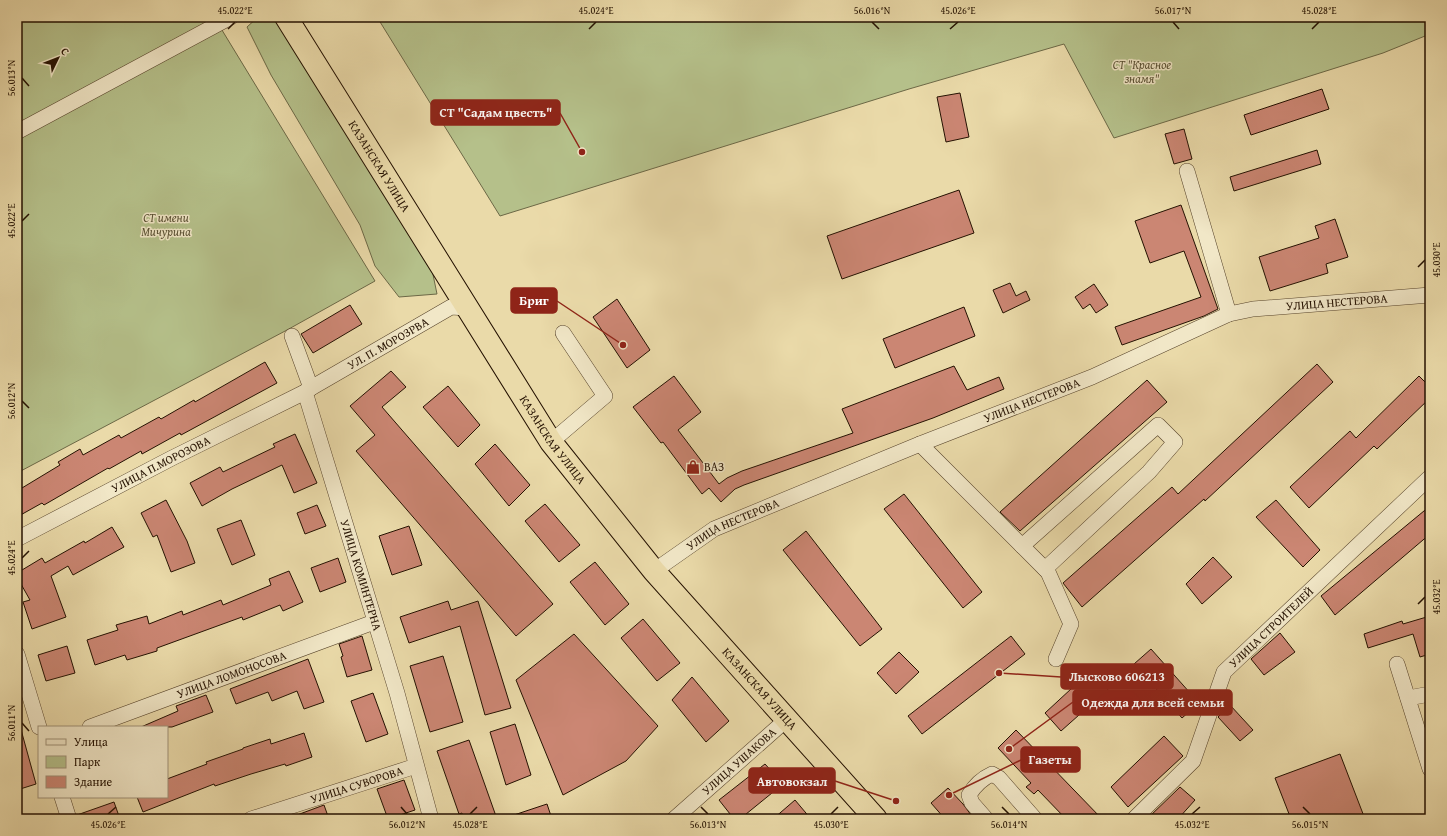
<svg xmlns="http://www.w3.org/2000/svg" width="1447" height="836" font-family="'Gentium Book Plus',serif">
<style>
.green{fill:#b5c08a;stroke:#6c6846}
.building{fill:#cb8673;stroke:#241101}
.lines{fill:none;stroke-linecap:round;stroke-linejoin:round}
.minor-casing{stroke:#56432b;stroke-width:16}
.highway-casing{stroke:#241101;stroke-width:24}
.minor{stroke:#f1e7c7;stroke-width:15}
.highway{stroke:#eadaa9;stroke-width:22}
.ticks{fill:none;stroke:#241101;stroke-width:1.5}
.labels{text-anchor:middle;stroke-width:3;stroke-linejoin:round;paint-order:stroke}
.park-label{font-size:12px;font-style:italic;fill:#574e31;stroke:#f1e7c7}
.street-label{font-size:12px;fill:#241101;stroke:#f1e7c7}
.poi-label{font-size:12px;fill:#241101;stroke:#f1e7c7;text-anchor:start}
.leader{fill:none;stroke:#8f2418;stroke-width:1.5}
.callout-dot{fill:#8f2418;stroke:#f1e7c7;stroke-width:1.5}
.callout{fill:#8f2418;stroke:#8f2418;stroke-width:1.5}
.callout-label{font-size:13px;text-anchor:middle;font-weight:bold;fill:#fff}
.neatline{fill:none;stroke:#241101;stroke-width:1.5}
.ticks-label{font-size:10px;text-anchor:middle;fill:#241101}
</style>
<rect width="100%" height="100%" fill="#eadaa9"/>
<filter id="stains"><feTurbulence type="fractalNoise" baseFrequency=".005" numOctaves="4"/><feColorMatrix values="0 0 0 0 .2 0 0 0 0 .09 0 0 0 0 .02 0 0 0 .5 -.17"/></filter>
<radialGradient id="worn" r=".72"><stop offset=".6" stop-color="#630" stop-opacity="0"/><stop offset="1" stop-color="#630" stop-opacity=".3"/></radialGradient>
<!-- green -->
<g class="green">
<polygon points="17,17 214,17 375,281 287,330 17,473"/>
<polygon points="258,17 276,17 430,260 437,294 399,297 375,266 360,225 271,75 247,27"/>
<polygon points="377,17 1430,17 1430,34 1383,53 1114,138 1064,44 909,89 500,216"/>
</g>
<!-- building -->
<g class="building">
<polygon points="1322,89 1329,109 1251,135 1244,115"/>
<polygon points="960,93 969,137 946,142 937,97"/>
<polygon points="1184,129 1192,159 1174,164 1165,134"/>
<polygon points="1317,150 1321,164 1234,191 1230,177"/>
<polygon points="959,190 974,233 842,279 827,236"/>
<polygon points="1181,205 1218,309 1204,316 1122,345 1115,327 1201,297 1184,251 1150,263 1135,221"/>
<polygon points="1335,219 1348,257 1326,264 1328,273 1270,291 1259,257 1319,238 1315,226"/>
<polygon points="1010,283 1016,296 1026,291 1030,300 1003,313 993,290"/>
<polygon points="1094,284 1108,305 1096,313 1090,304 1083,309 1075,297"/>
<polygon points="617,299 650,350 627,368 593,317"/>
<polygon points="350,305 362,324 313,353 301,334"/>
<polygon points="964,307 975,336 895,368 883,339"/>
<polygon points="265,362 277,383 181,435 180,433 142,454 141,451 109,469 108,468 44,505 42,503 17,517 17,491 60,465 58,462 80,449 83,455 119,435 121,438 159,417 161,419 194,400 195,402"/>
<polygon points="1317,364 1333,382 1205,501 1204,499 1082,607 1063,583 1172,487 1178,494"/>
<polygon points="954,366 967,390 999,377 1004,389 933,418 744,485 735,489 721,502 709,488 702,494 663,442 661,443 633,407 674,376 701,412 678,430 719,484 727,478 742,471 853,433 842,409"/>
<polygon points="391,371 406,387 382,407 553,604 516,636 356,451 375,435 350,406"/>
<polygon points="1419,376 1430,387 1430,398 1377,449 1374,446 1309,508 1290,487 1350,431 1356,438"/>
<polygon points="1147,380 1167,402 1020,531 1000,512"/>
<polygon points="448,386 480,425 458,447 423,407"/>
<polygon points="295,434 317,483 294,493 282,465 232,489 202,506 190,483 220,467 223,472 275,447 273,444"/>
<polygon points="495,444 530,485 509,506 475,464"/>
<polygon points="904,494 982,592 963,608 884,509"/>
<polygon points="166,500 187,541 195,563 171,572 157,535 153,537 141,513"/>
<polygon points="1276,500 1320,550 1303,567 1256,517"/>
<polygon points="545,504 580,545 559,562 525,521"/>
<polygon points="317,505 326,526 305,534 297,513"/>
<polygon points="1430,506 1430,534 1335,615 1321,596"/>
<polygon points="241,520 255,555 232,565 217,529"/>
<polygon points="409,526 422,565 392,575 379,536"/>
<polygon points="112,527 124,547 73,575 68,566 51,576 66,617 32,629 23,602 30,600 17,577 17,573 42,558 45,563 84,541 85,543"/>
<polygon points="806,531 882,629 860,646 783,550"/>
<polygon points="1213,557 1232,577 1202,604 1186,584"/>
<polygon points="338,558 346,582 320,592 311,568"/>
<polygon points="595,562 629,604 605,625 570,582"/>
<polygon points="289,571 303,602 283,611 280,605 243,620 242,617 157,648 157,651 127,660 125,655 95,665 87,640 118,630 116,625 147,616 149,624 182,611 183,615 221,600 223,605 271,585 269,579"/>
<polygon points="448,601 451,610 478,601 511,708 485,715 460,626 409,643 400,617"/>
<polygon points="1430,616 1430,654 1420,657 1413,634 1368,648 1364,634 1402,621 1403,624"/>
<polygon points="643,619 680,663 657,681 621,638"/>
<polygon points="1280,633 1295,652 1264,675 1251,659"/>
<polygon points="574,634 658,726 626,761 563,795 516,680"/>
<polygon points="362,636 372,670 347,677 341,657 343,656 339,644"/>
<polygon points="1011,636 1025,654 922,734 908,716"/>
<polygon points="67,646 75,673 46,681 38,655"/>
<polygon points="1151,649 1199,703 1182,718 1134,664"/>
<polygon points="899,652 919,672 896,694 877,673"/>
<polygon points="443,656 463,722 430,732 410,666"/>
<polygon points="308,659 324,702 304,709 297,691 272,701 268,692 236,704 230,689"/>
<polygon points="1098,664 1115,683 1061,731 1045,713"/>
<polygon points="692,677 729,721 706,742 672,700"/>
<polygon points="373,693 388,734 366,742 351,701"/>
<polygon points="206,695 213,712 172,727 141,727 178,711 176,706"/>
<polygon points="1230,705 1253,730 1240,741 1218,717"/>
<polygon points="515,724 531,775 506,785 490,732"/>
<polygon points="17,726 20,726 36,784 17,790"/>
<polygon points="1016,730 1102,819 1066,819 1038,790 1034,794 1026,787 1031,783 998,748"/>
<polygon points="304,733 312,757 286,766 285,764 251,774 215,786 214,784 143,812 137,797 167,797 167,779 207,764 206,762 243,749 243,748 270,739 271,744"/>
<polygon points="1164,736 1183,756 1128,807 1111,787"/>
<polygon points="469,740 497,819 463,819 462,813 459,814 437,751"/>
<polygon points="1340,754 1365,819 1291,819 1275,778"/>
<polygon points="765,764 783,784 740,819 734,819 719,800"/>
<polygon points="404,780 415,810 388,819 377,789"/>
<polygon points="1180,787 1195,800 1178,819 1147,819"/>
<polygon points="948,788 963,804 974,819 945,819 931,803"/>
<polygon points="795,800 811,819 773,819"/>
<polygon points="114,802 120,819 78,819 77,815"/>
<polygon points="547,804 552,819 508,819 508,817"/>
<polygon points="324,805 329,819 289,819 289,818"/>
</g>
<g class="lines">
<defs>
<g id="minor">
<polyline points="17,132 231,17"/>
<polyline points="1187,171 1229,314"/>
<path id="s1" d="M292,336L311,388L305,392L397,693L431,819"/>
<path id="s2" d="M311,388L451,307L468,308"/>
<polyline points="551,442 605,396 563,333"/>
<polyline points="920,444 1048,572 1071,624 1056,659"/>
<path id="s3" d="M17,539L172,458L305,392"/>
<polyline points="1022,546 1158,425 1175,442 1149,472 1045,569"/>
<path id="s4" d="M654,571L714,529L920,444L1092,377L1229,314L1253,309L1430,295"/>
<polyline points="17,654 39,727"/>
<polyline points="1397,664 1430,769"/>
<polyline points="1408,698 1430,694"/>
<path id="s5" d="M90,727L374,622"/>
<polyline points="62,797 69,819"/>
<path id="s6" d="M251,819L416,766"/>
<path id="s7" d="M674,819L786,720"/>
<path d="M986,819L972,803L969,795C975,785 981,779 992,774L999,778L1035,819"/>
<path id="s8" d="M1134,819L1193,761L1224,672L1430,477"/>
</g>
<g id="highway">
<path id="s9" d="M286,17L551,442L654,571L876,819"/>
</g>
</defs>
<!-- minor casing -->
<use href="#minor" class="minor-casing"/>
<!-- highway casing -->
<use href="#highway" class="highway-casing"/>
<!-- minor -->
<use href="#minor" class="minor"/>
<!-- highway -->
<use href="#highway" class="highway"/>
</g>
<!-- ticks -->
<path class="ticks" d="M872,22L879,29M1173,22L1179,29M228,29L235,22M589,29L596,22M950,29L958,22M1312,29L1319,22M22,78L29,86M22,221L29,214M1418,267L1425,260M22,401L29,408M22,558L29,551M1418,604L1425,597M22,723L29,731M401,807L407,814M701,807L708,814M1002,807L1009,814M1303,807L1310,814M108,814L116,807M470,814L477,807M831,814L838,807M1192,814L1200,807"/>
<!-- icons -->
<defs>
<symbol id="shop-bare" viewBox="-9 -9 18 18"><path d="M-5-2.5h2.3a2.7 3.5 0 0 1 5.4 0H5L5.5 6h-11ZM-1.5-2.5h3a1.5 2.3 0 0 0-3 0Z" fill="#8f2418" stroke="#f1e7c7" stroke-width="2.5" paint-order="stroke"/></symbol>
</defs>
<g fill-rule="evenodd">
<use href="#shop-bare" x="683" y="457" width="20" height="20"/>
</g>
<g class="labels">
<!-- park labels -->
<g class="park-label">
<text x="1142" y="69">СТ "Красное<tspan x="1142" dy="14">знамя"</tspan></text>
<text x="166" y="222">СТ имени<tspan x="166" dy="14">Мичурина</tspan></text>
</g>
<!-- street labels -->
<g class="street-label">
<text dy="4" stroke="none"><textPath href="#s9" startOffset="176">КАЗАНСКАЯ УЛИЦА</textPath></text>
<text dy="4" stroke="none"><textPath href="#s4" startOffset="740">УЛИЦА НЕСТЕРОВА</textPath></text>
<text dy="4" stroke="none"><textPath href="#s2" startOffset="89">УЛ. П. МОРОЗРВА</textPath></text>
<text dy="4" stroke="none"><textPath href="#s4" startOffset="416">УЛИЦА НЕСТЕРОВА</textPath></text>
<text dy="4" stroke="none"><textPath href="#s9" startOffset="500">КАЗАНСКАЯ УЛИЦА</textPath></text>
<text dy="4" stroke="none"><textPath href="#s3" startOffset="162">УЛИЦА П.МОРОЗОВА</textPath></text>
<text dy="4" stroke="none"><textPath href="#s4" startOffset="92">УЛИЦА НЕСТЕРОВА</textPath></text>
<text dy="4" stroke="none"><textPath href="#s1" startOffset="254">УЛИЦА КОМИНТЕРНА</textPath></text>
<text dy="4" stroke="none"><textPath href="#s8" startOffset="242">УЛИЦА СТРОИТЕЛЕЙ</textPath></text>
<text dy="4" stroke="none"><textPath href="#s5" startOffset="151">УЛИЦА ЛОМОНОСОВА</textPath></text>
<text dy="4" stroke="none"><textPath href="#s9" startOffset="824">КАЗАНСКАЯ УЛИЦА</textPath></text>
<text dy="4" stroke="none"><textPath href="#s7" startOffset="87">УЛИЦА УШАКОВА</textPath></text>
<text dy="4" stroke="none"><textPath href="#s6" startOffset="111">УЛИЦА СУВОРОВА</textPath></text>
</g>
<!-- poi labels -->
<g class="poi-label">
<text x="704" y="471">ВАЗ</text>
</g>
</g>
<!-- callouts -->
<path class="leader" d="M582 152L560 113M623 345L557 301M999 673L1061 677M1009 749L1073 702M949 795L1021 760M896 801L835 781"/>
<g class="callout-dot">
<circle cx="582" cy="152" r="4"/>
<circle cx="623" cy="345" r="4"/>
<circle cx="999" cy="673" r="4"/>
<circle cx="1009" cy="749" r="4"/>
<circle cx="949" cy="795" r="4"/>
<circle cx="896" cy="801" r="4"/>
</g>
<g class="callout">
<rect x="431" y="100" width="129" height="25" rx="4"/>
<rect x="511" y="288" width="46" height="25" rx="4"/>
<rect x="1061" y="664" width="112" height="25" rx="4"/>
<rect x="1073" y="690" width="159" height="25" rx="4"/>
<rect x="1021" y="747" width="59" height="25" rx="4"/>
<rect x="749" y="768" width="86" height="25" rx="4"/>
</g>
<g class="callout-label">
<text x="496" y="117">СТ "Садам цвесть"</text>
<text x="534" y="305">Бриг</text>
<text x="1117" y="681">Лысково 606213</text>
<text x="1153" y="707">Одежда для всей семьи</text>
<text x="1050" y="764">Газеты</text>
<text x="792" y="786">Автовокзал</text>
</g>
<!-- margin -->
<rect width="1447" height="836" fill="none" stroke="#eadaa9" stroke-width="44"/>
<!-- legend -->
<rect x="38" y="726" width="130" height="72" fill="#f1e7c7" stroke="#9f9178"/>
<rect x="46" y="739" width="20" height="6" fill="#f1e7c7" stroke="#9f9178"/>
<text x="74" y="746" font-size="12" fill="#241101">Улица</text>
<rect x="46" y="756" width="20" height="12" fill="#b5c08a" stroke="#9f9178"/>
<text x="74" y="766" font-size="12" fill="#241101">Парк</text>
<rect x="46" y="776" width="20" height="12" fill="#cb8673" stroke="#9f9178"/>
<text x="74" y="786" font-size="12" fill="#241101">Здание</text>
<!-- north arrow -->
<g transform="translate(58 58) rotate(47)" stroke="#f1e7c7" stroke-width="3" paint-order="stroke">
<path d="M0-3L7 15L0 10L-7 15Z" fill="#241101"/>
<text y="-6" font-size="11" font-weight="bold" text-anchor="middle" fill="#241101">С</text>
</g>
<rect x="22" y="22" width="1403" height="792" class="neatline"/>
<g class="ticks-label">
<text x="235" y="14">45.022°E</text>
<text x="596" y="14">45.024°E</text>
<text x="872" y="14">56.016°N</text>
<text x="958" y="14">45.026°E</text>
<text x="1173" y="14">56.017°N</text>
<text x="1319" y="14">45.028°E</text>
<text transform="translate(11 78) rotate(-90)" y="4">56.013°N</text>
<text transform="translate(11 221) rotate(-90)" y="4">45.022°E</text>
<text transform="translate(1436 260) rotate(-90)" y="4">45.030°E</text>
<text transform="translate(11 401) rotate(-90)" y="4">56.012°N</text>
<text transform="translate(11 558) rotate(-90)" y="4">45.024°E</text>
<text transform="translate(1436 597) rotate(-90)" y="4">45.032°E</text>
<text transform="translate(11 723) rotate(-90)" y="4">56.011°N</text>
<text x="108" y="828">45.026°E</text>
<text x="407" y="828">56.012°N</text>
<text x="470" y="828">45.028°E</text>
<text x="708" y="828">56.013°N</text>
<text x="831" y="828">45.030°E</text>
<text x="1009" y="828">56.014°N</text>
<text x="1192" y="828">45.032°E</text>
<text x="1310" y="828">56.015°N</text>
</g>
<rect width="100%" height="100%" filter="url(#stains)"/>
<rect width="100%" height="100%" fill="url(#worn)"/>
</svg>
